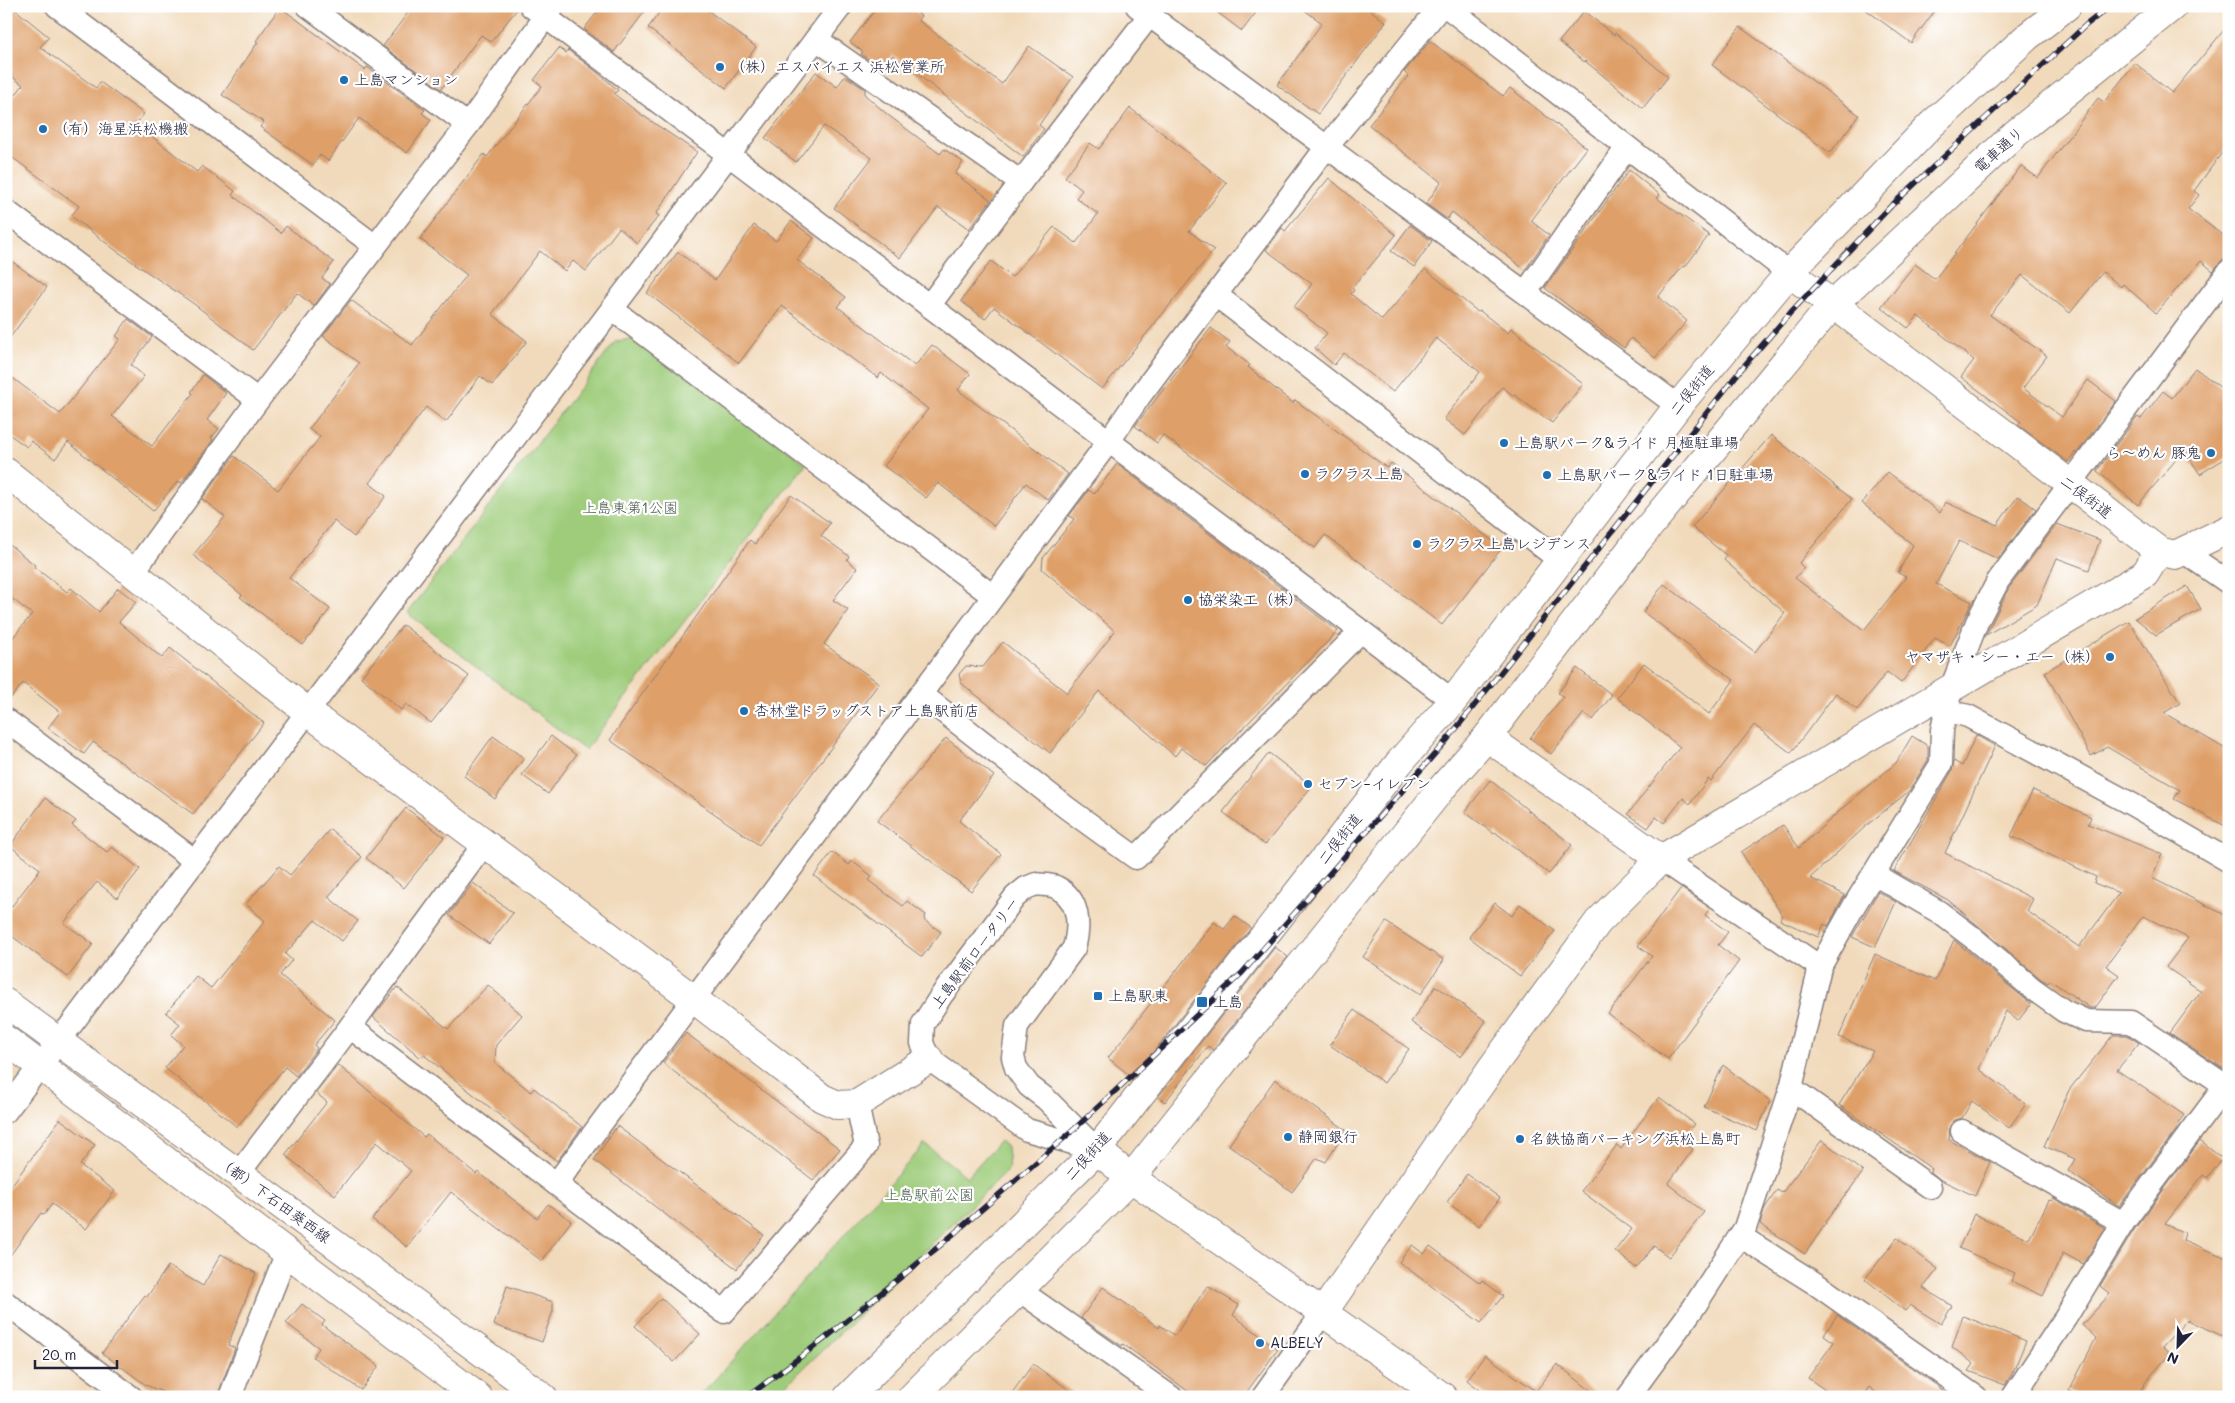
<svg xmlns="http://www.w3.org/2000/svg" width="2235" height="1403" font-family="Mali,'Klee One',sans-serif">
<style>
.green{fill:#9ecc7a;stroke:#60775a}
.building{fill:#de9f68}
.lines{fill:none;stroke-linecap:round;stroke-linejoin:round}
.minor-casing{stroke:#8a7e7b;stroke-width:25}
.tertiary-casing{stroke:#8a7e7b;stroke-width:30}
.minor{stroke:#fff;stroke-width:22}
.tertiary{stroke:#fff;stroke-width:28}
.rail-casing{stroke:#22223b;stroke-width:5.5}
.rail{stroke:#fff;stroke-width:4;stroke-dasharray:11;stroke-linecap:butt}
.poi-dot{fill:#1f6fb2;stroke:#fff;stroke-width:2}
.labels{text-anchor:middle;stroke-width:4.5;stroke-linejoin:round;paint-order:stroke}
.poi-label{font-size:15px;fill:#22223b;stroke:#fff;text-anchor:start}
.street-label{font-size:15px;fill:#22223b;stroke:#fff}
.park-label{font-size:15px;fill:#4d5e51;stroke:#fff}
</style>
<rect width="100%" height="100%" fill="#fff"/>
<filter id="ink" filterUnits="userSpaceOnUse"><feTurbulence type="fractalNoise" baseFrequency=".02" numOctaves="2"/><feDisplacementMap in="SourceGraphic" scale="10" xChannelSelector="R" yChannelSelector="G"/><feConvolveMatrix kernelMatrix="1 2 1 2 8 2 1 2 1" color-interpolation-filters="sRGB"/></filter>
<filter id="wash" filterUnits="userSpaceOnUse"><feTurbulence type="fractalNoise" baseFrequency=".0096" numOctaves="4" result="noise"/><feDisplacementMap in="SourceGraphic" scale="20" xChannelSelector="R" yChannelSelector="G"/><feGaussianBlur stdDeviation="1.12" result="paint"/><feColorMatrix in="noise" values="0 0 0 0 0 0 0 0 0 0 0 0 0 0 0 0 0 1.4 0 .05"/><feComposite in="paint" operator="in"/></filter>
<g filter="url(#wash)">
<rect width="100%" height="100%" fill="#f1dabb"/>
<!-- green -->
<g class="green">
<polygon points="643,338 806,464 585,750 407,613 616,341"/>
<polygon points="1000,1141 1007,1147 1009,1169 774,1397 696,1397 710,1385 925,1144 967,1177"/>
</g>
<g id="blocks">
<!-- building -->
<g class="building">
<polygon points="6,6 11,6 49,37 40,47 96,88 100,82 144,114 136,124 197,172 202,166 235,191 232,195 281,233 286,226 334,262 322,278 330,284 314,306 297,293 253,350 194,304 114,249 71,216 79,206 6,153 6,107 23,85 6,72"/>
<polygon points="413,6 518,6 518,8 491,42 481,35 441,89 383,46"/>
<polygon points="602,6 649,6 614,52 584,29"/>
<polygon points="664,6 702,6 756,47 726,88 648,28"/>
<polygon points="878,6 908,6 921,16 918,20 1002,84 1029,46 1073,77 1039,125 1044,129 1023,157 893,55 882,69 861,54 863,52 850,42"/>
<polygon points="1209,6 1261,6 1242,31"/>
<polygon points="1299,6 1365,6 1386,22 1318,114 1277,85 1322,23"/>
<polygon points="1861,6 1938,6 1911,43"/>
<polygon points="280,7 365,70 367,67 425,110 422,113 431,120 407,153 359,118 328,161 320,155 313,165 260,127 264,122 222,95 258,42 256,41"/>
<polygon points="1584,11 1614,35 1615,33 1668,77 1643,108 1585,61 1584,62 1559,42"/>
<polygon points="2229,24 2229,143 2194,191 2199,195 2188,209 2229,240 2229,258 2223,259 2213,271 2201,261 2156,313 2123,284 2121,287 2103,272 2070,313 2022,275 1990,315 2047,356 2023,388 2062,417 2088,380 2116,401 2076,454 2075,452 2068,462 2018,425 2021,422 1961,377 1974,360 1918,316 1908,328 1881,307 1915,264 1935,279 2021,166 2038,178 2098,98 2104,102 2135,63 2172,93"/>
<polygon points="1740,27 1859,115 1830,153 1712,65"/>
<polygon points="1430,41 1503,96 1510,88 1587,148 1531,221 1549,235 1525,270 1452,212 1447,219 1426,204 1441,182 1369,125 1408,76 1404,72"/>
<polygon points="559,48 566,53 568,50 598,73 618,90 614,94 639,113 697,152 656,214 659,216 637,243 619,228 586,271 573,261 565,271 540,251 492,314 527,341 492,385 480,376 446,422 426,407 369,483 386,496 354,537 334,521 289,578 330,609 303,645 240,597 242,595 193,555 225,517 202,499 234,456 278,490 320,437 309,429 359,363 323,336 351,300 412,345 467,275 420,239 484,154 487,157 542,86 534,80"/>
<polygon points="816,72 837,87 845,76 865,89 865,95 888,115 940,154 944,149 963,162 955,174 991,200 969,229 938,207 900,258 834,208 872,158 824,126 796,162 765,138"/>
<polygon points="1130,108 1227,183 1189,231 1214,250 1102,389 994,307 985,319 961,301 991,261 1012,277 1054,227 1076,243 1098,214 1076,198 1082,190 1065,177 1090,143 1099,149"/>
<polygon points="1629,170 1660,195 1657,198 1709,235 1685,267 1683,266 1658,297 1687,321 1655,358 1631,338 1624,348 1545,288"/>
<polygon points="1329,178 1396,235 1352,288 1354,290 1351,294 1382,320 1425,269 1478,312 1480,311 1508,333 1511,328 1583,384 1552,423 1515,395 1514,396 1502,387 1465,435 1444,419 1480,372 1436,338 1393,392 1344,353 1334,365 1315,348 1327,333 1294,307 1312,284 1266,250 1282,228 1285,231"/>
<polygon points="791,221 814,238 797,260 846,297 838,307 915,366 932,345 970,374 958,390 1068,474 1048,500 1026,483 994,526 938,483 926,498 884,466 928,409 881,373 878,378 782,306 739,363 647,293 678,252 715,280 754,225 776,241"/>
<polygon points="1410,225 1432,241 1414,267 1391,251"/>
<polygon points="6,257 47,287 6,343"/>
<polygon points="128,319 152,337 131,365 144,376 112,416 152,446 193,393 191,392 203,375 226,393 207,420 219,429 211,438 213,440 181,483 178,481 153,511 68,442 55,459 31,441 27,447 6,432 6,373 60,414 120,339 116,336"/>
<polygon points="1211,328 1230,342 1226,347 1250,365 1248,367 1293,403 1295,400 1387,468 1391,463 1502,548 1442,625 1325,535 1315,548 1163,435 1157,443 1135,426"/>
<polygon points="2195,368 2229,394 2229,456 2200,474 2184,450 2138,505 2097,471 2137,417 2141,419 2163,391 2172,398"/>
<polygon points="1771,435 1852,499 1799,563 1804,568 1795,578 1864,630 1906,577 1898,573 1913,545 1862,503 1888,472 1940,513 1945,502 1997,525 2018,496 2036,509 1998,559 1959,541 1936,584 1972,602 1950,646 1935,638 1901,683 1887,672 1857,710 1836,693 1791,753 1754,725 1711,781 1708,779 1690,804 1683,798 1664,823 1656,817 1648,828 1628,814 1680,747 1617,698 1644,663 1709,714 1734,680 1643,612 1664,584 1755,652 1785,613 1724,560 1727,556 1692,527"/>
<polygon points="1117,464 1338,631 1206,766 1181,748 1175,756 1099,691 1050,753 961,683 959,674 966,666 983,667 1003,642 1067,693 1115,631 1042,569 1043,558 1074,519 1069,516 1089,490 1094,494"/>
<polygon points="791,495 830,523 821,536 849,556 847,560 857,568 833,600 848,610 824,644 879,683 759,845 610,740 750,540 755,544"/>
<polygon points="2057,524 2100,540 2089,570 2057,558 2037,605 1986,635 2009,588"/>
<polygon points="6,542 35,565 34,567 67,592 71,588 99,612 118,588 136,602 119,622 162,658 170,648 264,723 193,814 93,742 84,754 48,728 60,712 23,683 6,704 6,646 32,614 6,594"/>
<polygon points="2187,586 2201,609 2156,635 2135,618"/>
<polygon points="2129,621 2180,703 2164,713 2229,751 2229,828 2174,799 2180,790 2107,747 2091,756 2045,672"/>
<polygon points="403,625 469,676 431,723 406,704 401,710 361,677"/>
<polygon points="1577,668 1612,695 1593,720 1584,713 1551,754 1530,738 1563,697 1558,693"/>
<polygon points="1976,735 1995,746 1945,853 2033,899 2027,911 2079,947 2119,893 2094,883 2096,877 2011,836 2033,790 2091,817 2088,824 2162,854 2152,878 2229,917 2229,1068 2224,1069 2170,1033 2201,991 2166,967 2188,938 2143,916 2106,966 2119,975 2095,1008 2090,1008 2050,980 2048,983 2041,979 1948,900 1894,871 1952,771 1954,761 1962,766"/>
<polygon points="493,736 524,758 495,799 464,776"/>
<polygon points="551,736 576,755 548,794 522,775"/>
<polygon points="1912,736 1928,746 1928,760 1909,791 1867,825 1810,878 1845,895 1828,926 1824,924 1818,937 1780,920 1782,915 1741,852 1783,825 1799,848 1845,806 1896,763"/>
<polygon points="946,738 994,776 959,821 1001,854 971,891 877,821"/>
<polygon points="1269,753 1312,786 1265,845 1223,812"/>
<polygon points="1490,780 1572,845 1549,874 1495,832 1494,834 1465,812"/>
<polygon points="45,798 76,821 72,825 107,852 112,847 140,869 117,898 97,882 64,923 93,944 68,977 6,932 6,914 40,869 10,846"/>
<polygon points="406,808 444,837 404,888 366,858"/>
<polygon points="330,829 362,857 328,897 358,921 342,941 315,920 285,954 292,960 280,975 335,1020 314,1045 317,1048 296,1076 285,1067 237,1127 165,1068 183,1045 171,1035 180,1024 166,1013 196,976 211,988 265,921 246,904 279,866 290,875"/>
<polygon points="832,852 849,865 852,861 872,876 869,881 903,906 907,901 926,915 924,920 941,932 922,957 814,876"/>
<polygon points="473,883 513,913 489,944 449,915"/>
<polygon points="1681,888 1710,908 1705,915 1728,932 1718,945 1739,961 1668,1059 1608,1014 1652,956 1638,946"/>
<polygon points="1878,892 1896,902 1875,947 1852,937"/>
<polygon points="1495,903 1512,916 1520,904 1555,931 1520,976 1469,937"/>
<polygon points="1235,916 1251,928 1133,1078 1108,1058 1214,922 1224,929"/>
<polygon points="1386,922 1444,960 1421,994 1363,957"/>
<polygon points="1954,940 2031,1004 2018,1021 2006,1011 1979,1069 2026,1104 2009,1128 1972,1101 1962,1118 1955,1120 1950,1125 1949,1140 1990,1162 1975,1196 1941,1180 1931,1172 1932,1169 1839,1105 1873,1051 1839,1037 1875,954 1935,981"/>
<polygon points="1275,947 1288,957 1213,1050 1208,1046 1165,1102 1158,1097"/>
<polygon points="488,985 522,1015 496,1045 495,1063 531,1092 534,1088 582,1127 557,1161 424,1055 421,1058 373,1017 397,987 448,1029"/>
<polygon points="1436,986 1486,1021 1461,1057 1411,1022"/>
<polygon points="1354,1010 1409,1049 1384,1083 1330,1045"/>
<polygon points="686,1033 840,1149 813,1180 663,1063"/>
<polygon points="2113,1035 2127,1035 2139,1043 2117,1070 2184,1115 2178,1123 2180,1125 2119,1206 2068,1171 2075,1159 2044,1146 2069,1090"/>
<polygon points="338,1065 424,1137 427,1134 476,1174 478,1172 537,1218 548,1204 571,1221 542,1261 451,1192 407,1247 372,1219 411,1171 377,1142 335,1195 285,1155 327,1102 316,1093"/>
<polygon points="1723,1065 1770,1101 1757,1131 1704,1107"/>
<polygon points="1275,1079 1346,1130 1326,1162 1317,1158 1292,1192 1229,1145"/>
<polygon points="1659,1097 1695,1124 1682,1141 1693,1149 1668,1184 1704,1212 1669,1257 1654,1246 1636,1268 1615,1251 1632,1229 1581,1191 1617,1145 1621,1149"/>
<polygon points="60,1119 95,1145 80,1165 115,1191 86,1229 52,1204 44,1215 41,1213 6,1261 6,1193"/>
<polygon points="617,1126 764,1235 737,1269 594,1160"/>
<polygon points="1822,1140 1863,1172 1825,1222 1826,1223 1805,1254 1760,1224 1765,1208 1777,1190 1782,1193"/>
<polygon points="2200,1141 2223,1159 2207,1178 2203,1175 2165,1224 2185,1233 2183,1240 2229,1259 2229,1339 2187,1320 2162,1347 2170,1354 2145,1382 2138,1397 2080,1397 2069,1391 2096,1338 2082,1325 2110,1294 2100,1286 2134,1230"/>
<polygon points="1467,1174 1500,1198 1479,1226 1447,1202"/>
<polygon points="2053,1198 2105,1228 2083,1264 2063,1253 2043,1296 2011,1281 2015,1273 1959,1248 1974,1214 2029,1239 2049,1200 2051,1201"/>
<polygon points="1897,1238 1938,1269 1923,1288 1952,1306 1941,1324 1910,1305 1905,1311 1865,1279"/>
<polygon points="1412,1245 1424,1254 1430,1246 1480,1283 1482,1280 1503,1296 1481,1323 1399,1262"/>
<polygon points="221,1254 256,1273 228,1345 235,1348 217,1397 174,1397 146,1385 102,1353 145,1295 147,1297 168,1266 203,1286"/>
<polygon points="507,1286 553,1302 553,1311 542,1342 494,1325"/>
<polygon points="1207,1286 1239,1305 1233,1315 1278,1349 1243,1397 1196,1397 1123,1344 1122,1346 1081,1318 1103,1287 1159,1328 1160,1325 1175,1336"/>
<polygon points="661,1298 700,1334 674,1362 635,1326"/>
<polygon points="302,1304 325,1321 322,1325 379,1366 361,1390 313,1357 319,1348 286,1323"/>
<polygon points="1837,1315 1936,1385 1951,1397 1882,1397 1869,1387 1862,1397 1835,1397 1808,1378 1834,1342 1824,1335"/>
<polygon points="1963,1316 2026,1341 2013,1372 2005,1385 1969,1371 1974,1364 1952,1347"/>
<polygon points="1485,1355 1536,1391 1557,1364 1599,1397 1489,1397 1467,1380"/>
<polygon points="1033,1364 1079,1397 1009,1397"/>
</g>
</g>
</g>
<g filter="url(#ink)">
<use href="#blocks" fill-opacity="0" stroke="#8a7e7b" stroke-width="1"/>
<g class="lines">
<defs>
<g id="minor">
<polyline points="57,6 375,246"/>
<polyline points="308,6 468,125"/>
<polyline points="531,6 1361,631"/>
<path d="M1137,6C1316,141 1499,272 1678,406"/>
<polyline points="1446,6 1789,273"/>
<polyline points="816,39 1021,182"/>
<polyline points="6,211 258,400"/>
<polyline points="1526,292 1627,147"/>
<polyline points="1216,295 1561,561"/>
<polyline points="929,306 1021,182 1149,16"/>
<polyline points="613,310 993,596"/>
<polyline points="2184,552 2229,583"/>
<polyline points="134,571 258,400 468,125 553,6"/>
<polyline points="921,694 1067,808 1136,858 1361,631 1453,701"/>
<polyline points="1945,710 1968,716 2133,805 2229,861"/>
<polyline points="6,720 194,860"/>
<polyline points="485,843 350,1027 724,1312 866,1146 857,1104"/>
<polyline points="1661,859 1820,967"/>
<polyline points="1874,874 1939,912 1972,937 2033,989 2064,1011 2086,1021 2131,1022 2229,1088"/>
<path d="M1036,884C1042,885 1051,885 1056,887C1080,899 1080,926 1074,948L1017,1026L1013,1057L1016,1068L1029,1086L1046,1099L1097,1150L1027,1130L929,1059L922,1043L923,1024L941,996L1015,897L1026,888Z"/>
<polyline points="1791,1088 1930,1187"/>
<polyline points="6,1111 841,6"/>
<polyline points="1962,1131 2123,1223"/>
<polyline points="238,1174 350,1027"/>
<polyline points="556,1184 1109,441 1139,397 1326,148 1441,6"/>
<polyline points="1740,1236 1816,1284 1976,1397"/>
<polyline points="1019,1290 1171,1397"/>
<polyline points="6,1303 131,1397"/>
<polyline points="230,1397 287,1252"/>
<polyline points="1263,1397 1322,1314"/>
<polyline points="1628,1397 1694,1307 1745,1228 1791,1088 1820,967 1855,904 1941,764 1942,730 1951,689 1977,622 1998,581 2229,271"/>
<polyline points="2013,1397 2066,1317 2123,1223 2229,1081"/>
</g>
<g id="tertiary">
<polyline points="1789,273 1833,304 2159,551 2175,555 2229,529"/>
<polyline points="6,472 309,713 695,1000 822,1098 838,1105 857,1104 929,1059"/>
<polyline points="1487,737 1661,859"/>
<polyline points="6,1003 543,1397"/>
<polyline points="6,1040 478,1397"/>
<polyline points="1097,1150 1131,1178 1443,1397"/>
<polyline points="1322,1314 1493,1066 1598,922 1661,859 2145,574 2159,551"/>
<polyline points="848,1397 1097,1150 1399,763 1453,701 1678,406 1789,273 1931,125 2028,36 2067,6"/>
<polyline points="912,1397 1131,1178 1442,788 1487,737 1638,540 1833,304 2015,134 2173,6"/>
</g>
</defs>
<!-- minor casing -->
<use href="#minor" class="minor-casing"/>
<!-- tertiary casing -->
<use href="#tertiary" class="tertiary-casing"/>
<!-- minor -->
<use href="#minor" class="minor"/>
<!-- tertiary -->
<use href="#tertiary" class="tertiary"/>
<defs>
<polyline id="rail" points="747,1397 823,1340 943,1243 1070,1133 1242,973 1447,740 1743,367 1791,312 1891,206 2086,25 2110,6"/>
</defs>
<!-- rail casing -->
<use href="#rail" class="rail-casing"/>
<!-- rail -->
<use href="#rail" class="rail"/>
</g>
</g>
<!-- markers -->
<g class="poi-dot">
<circle cx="720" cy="67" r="5"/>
<circle cx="344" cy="80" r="5"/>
<circle cx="43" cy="129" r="5"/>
<circle cx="1504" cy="443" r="5"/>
<circle cx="2211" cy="453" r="5"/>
<circle cx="1305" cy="474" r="5"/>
<circle cx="1547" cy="475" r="5"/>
<circle cx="1417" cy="544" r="5"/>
<circle cx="1188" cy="600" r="5"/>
<circle cx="2110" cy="657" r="5"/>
<circle cx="744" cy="711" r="5"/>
<circle cx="1308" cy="784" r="5"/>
<rect x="1093" y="991" width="10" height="10" rx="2.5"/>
<rect x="1196" y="996" width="12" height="12" rx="2.5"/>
<circle cx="1288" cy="1137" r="5"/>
<circle cx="1520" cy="1139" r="5"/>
<circle cx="1260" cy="1343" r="5"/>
</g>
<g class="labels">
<!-- poi labels -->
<g class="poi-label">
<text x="730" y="72">（株）エスバイエス 浜松営業所</text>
<text x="354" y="85">上島マンション</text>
<text x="53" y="134">（有）海星浜松機搬</text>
<text x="1514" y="448">上島駅パーク&amp;ライド 月極駐車場</text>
<text x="2201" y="458" text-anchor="end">ら～めん 豚鬼</text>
<text x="1315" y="479">ラクラス上島</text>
<text x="1557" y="480">上島駅パーク&amp;ライド 1日駐車場</text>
<text x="1427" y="549">ラクラス上島レジデンス</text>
<text x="1198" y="605">協栄染工（株）</text>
<text x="2100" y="662" text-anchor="end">ヤマザキ・シー・エー（株）</text>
<text x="754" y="716">杏林堂ドラッグストア上島駅前店</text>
<text x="1318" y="789">セブン−イレブン</text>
<text x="1108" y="1001">上島駅東</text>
<text x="1213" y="1007">上島</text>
<text x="1298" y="1142">静岡銀行</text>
<text x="1530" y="1144">名鉄協商パーキング浜松上島町</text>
<text x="1270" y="1348">ALBELY</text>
</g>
<!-- street labels -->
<g class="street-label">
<text transform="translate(1999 150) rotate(-42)" y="5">電車通り</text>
<text transform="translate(1692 390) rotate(-51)" y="5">二俣街道</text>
<text transform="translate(2086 497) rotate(37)" y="5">二俣街道</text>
<text transform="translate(1340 839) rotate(-52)" y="5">二俣街道</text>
<text transform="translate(975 953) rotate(-53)" y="5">上島駅前ロータリー</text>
<text transform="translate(1088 1156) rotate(-48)" y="5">二俣街道</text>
<text transform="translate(274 1200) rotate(36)" y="5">（都）下石田葵西線</text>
</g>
<!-- park labels -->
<g class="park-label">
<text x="630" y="513">上島東第1公園</text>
<text x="929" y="1200">上島駅前公園</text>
</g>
</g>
<!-- margin -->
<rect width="2235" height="1403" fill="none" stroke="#fff" stroke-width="25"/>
<!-- north arrow -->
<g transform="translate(2178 1346) rotate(203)" stroke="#ffffff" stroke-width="4" paint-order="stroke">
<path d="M0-4L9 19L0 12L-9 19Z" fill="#22223b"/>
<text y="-8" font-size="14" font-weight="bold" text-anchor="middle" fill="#22223b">N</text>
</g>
<!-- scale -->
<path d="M35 1360v8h82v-8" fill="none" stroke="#22223b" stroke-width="2.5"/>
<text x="42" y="1360" font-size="15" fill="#22223b" stroke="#ffffff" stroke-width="4" paint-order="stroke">20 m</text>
</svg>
